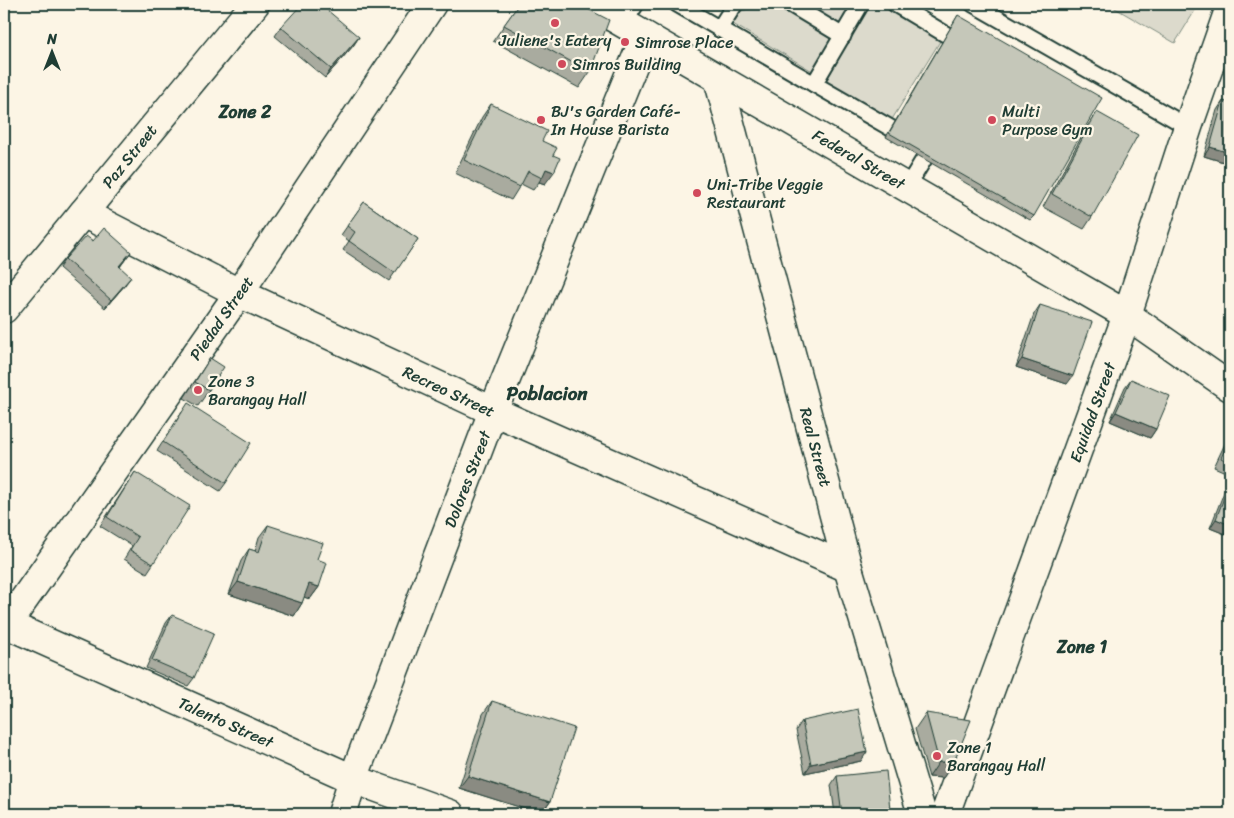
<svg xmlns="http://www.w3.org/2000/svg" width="1234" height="818" font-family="Sriracha,sans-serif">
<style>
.green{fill:#dcdacc;stroke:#7e8c80}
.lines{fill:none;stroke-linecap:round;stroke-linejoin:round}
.lane-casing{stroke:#1f3d34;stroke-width:19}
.street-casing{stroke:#1f3d34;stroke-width:31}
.secondary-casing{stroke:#1f3d34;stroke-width:31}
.lane{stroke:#fcf5e5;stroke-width:15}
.street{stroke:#fcf5e5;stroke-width:28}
.secondary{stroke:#fcf5e5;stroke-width:28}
.wall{fill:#a9ab9f;stroke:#1f3d34}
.shaded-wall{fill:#8a8b82;stroke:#1f3d34}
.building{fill:#c5c7b9;stroke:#1f3d34}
.poi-dot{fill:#d1495b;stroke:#fcf5e5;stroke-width:2}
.labels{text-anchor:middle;stroke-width:4.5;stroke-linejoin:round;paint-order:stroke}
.poi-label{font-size:16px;fill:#1f3d34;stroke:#fcf5e5;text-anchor:start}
.street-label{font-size:16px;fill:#1f3d34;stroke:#fcf5e5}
.neighbourhood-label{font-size:18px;font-weight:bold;fill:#1f3d34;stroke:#fcf5e5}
.quarter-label{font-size:19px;font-weight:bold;fill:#1f3d34;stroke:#fcf5e5}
</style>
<rect width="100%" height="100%" fill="#fcf5e5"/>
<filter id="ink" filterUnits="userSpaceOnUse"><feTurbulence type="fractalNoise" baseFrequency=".02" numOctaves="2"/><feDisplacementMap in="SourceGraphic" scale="10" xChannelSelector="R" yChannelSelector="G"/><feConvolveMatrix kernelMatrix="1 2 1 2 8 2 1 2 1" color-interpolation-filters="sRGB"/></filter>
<g filter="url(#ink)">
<!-- green -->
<g class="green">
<polygon points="767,4 776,4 839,42 819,75 733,24 741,11"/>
<polygon points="801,4 861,4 845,31"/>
<polygon points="866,4 885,4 942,38 891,121 820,79"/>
<polygon points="1108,4 1199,4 1175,43"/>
</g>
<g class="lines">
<defs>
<g id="lane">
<polyline points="677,4 814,84 861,4"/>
<polyline points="790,4 843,36"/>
<polyline points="895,4 962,44"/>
<polyline points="973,4 1188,127"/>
<polyline points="624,23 636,4"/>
<polyline points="719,29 735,4"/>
<polyline points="814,84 908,138"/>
<polyline points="907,187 935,141"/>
</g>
<g id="street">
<polyline points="590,4 1127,315 1230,387"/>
<polyline points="718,78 848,568 922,814"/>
<polyline points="83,213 239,293 493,411 848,568"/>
<polyline points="4,628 239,293 432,4"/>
<polyline points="342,814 353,779 493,411 645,36"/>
</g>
<g id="secondary">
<polyline points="4,309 255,4"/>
<polyline points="4,623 353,779 450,814"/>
<polyline points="945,814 1127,315 1188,127 1230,7"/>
</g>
</defs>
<!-- lane casing -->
<use href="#lane" class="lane-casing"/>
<!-- street casing -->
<use href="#street" class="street-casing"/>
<!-- secondary casing -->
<use href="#secondary" class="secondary-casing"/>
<!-- lane -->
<use href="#lane" class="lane"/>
<!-- street -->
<use href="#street" class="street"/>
<!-- secondary -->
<use href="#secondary" class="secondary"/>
</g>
<!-- wall -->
<g class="wall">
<polygon points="519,4 590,72 579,88 493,41"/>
<polygon points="958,15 1034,216 1030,220 886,137"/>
<polygon points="281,27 359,37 353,46 325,78 275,36"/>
<polygon points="1223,101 1230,164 1204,156 1217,110"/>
<polygon points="491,104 542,141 553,155 545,184 539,182 533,190 521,184 511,200 455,173 482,117"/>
<polygon points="1097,112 1092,217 1084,229 1043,207 1088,125"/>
<polygon points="364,202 418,239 389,281 343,250 349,241 341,235"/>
<polygon points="93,241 125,260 120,267 125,285 105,308 59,268 65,259"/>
<polygon points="1040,305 1067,384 1016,367 1034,314"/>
<polygon points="210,358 209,390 198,406 184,398"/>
<polygon points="1131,379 1156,429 1150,438 1110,421 1125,387"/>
<polygon points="182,412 226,483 220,491 157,451"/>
<polygon points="1230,433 1230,474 1214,467"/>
<polygon points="135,472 153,564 147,573 124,559 132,546 100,526"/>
<polygon points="1230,480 1230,536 1210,528 1226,487"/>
<polygon points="268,525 317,559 319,587 310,599 304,597 302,603 294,616 229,594 241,561 249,549 255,551 259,537"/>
<polygon points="172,615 194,678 188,686 146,668 166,623"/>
<polygon points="492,701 550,802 542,814 459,788 483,714"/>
<polygon points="926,713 954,762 943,778 929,777 915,729"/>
<polygon points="802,721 861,761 805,773 796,730"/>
<polygon points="837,776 890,809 886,814 835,814 831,785"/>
</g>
<!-- shaded-wall -->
<g class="shaded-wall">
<polygon points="359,37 353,46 325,78 331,69"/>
<polygon points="1210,147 1230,153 1230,164 1204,156"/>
<polygon points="546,169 554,172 545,184 539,182"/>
<polygon points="131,252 125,260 113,275 119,266"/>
<polygon points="131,277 125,285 105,308 111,300"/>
<polygon points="1022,359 1073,376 1067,384 1016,367"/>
<polygon points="1116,412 1156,429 1150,438 1110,421"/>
<polygon points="1216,519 1230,525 1230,536 1210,528"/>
<polygon points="238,582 302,603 294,616 229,594"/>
<polygon points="309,584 319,587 310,599 300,596"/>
<polygon points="867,752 861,761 805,773 811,764"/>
<polygon points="939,762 954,762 943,778 929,777"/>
<polygon points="468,776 550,802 541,814 459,788"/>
<polygon points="890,809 886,814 841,814 842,814"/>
</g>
<!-- building -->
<g class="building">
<polygon points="302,4 320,4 359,37 331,69 281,27"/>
<polygon points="519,4 578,4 609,20 590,72 504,25"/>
<polygon points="958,15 1102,98 1034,216 889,133"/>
<polygon points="1223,101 1230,103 1230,153 1210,147"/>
<polygon points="491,104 547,131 542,141 557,148 553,155 560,158 554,172 546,169 542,178 528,171 520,187 464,160"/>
<polygon points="1097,112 1138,135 1092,217 1052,194"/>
<polygon points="364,202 418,239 395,273 349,241 355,232 347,226"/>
<polygon points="104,228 131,252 119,266 131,277 111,300 65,259 86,236 93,241"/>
<polygon points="1040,305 1092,322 1073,376 1022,359"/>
<polygon points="210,358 224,367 209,390 195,382"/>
<polygon points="1131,379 1170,396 1156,429 1116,412"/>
<polygon points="188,403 251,443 226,483 163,442"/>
<polygon points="1230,437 1230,463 1221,458"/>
<polygon points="135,472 190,506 153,564 130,550 138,537 107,517"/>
<polygon points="1230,482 1230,525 1216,519"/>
<polygon points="268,525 323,543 317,559 327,563 319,587 309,584 302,603 238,582 249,549 259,552"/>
<polygon points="172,615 214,633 194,678 152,660"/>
<polygon points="492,701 574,728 550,802 468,776"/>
<polygon points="858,709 867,752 811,764 802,721"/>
<polygon points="926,713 971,720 954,762 939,762"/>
<polygon points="886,771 890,809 842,814 837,776"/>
</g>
</g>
<!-- markers -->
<g class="poi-dot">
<circle cx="555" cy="23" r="5"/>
<circle cx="625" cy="42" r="5"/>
<circle cx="562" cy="64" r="5"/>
<circle cx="541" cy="120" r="5"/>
<circle cx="992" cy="120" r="5"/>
<circle cx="697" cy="193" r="5"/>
<circle cx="198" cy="390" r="5"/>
<circle cx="937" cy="756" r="5"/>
</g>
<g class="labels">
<!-- poi labels -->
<g class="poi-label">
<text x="555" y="46" text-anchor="middle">Juliene's Eatery</text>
<text x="635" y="48">Simrose Place</text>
<text x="572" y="70">Simros Building</text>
<text x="551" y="117">BJ's Garden Café-<tspan x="551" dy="18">In House Barista</tspan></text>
<text x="1002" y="117">Multi<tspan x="1002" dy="18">Purpose Gym</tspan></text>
<text x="707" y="190">Uni-Tribe Veggie<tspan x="707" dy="18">Restaurant</tspan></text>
<text x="208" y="387">Zone 3<tspan x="208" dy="18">Barangay Hall</tspan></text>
<text x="947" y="753">Zone 1<tspan x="947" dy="18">Barangay Hall</tspan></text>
</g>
<!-- street labels -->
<g class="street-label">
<text transform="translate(129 156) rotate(-51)" y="6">Paz Street</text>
<text transform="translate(859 159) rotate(30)" y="6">Federal Street</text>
<text transform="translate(221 318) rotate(-55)" y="6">Piedad Street</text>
<text transform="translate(449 391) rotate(25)" y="6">Recreo Street</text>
<text transform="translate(1092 412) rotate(-70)" y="6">Equidad Street</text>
<text transform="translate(816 447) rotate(75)" y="6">Real Street</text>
<text transform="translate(467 479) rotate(-69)" y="6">Dolores Street</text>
<text transform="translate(226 722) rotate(24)" y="6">Talento Street</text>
</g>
<!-- neighbourhood labels -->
<g class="neighbourhood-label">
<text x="245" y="118">Zone 2</text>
<text x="1082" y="653">Zone 1</text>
</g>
<!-- quarter labels -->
<g class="quarter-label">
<text x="547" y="400">Poblacion</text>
</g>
</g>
<!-- margin -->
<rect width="1234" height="818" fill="none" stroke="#fcf5e5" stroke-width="20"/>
<rect x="10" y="10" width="1214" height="798" fill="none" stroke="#1f3d34" stroke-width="2" filter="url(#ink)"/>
<!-- north arrow -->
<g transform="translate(52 52)" stroke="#fcf5e5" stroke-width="4" paint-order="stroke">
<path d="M0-4L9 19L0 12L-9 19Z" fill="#1f3d34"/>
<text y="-8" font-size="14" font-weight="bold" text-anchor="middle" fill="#1f3d34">N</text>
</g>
</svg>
